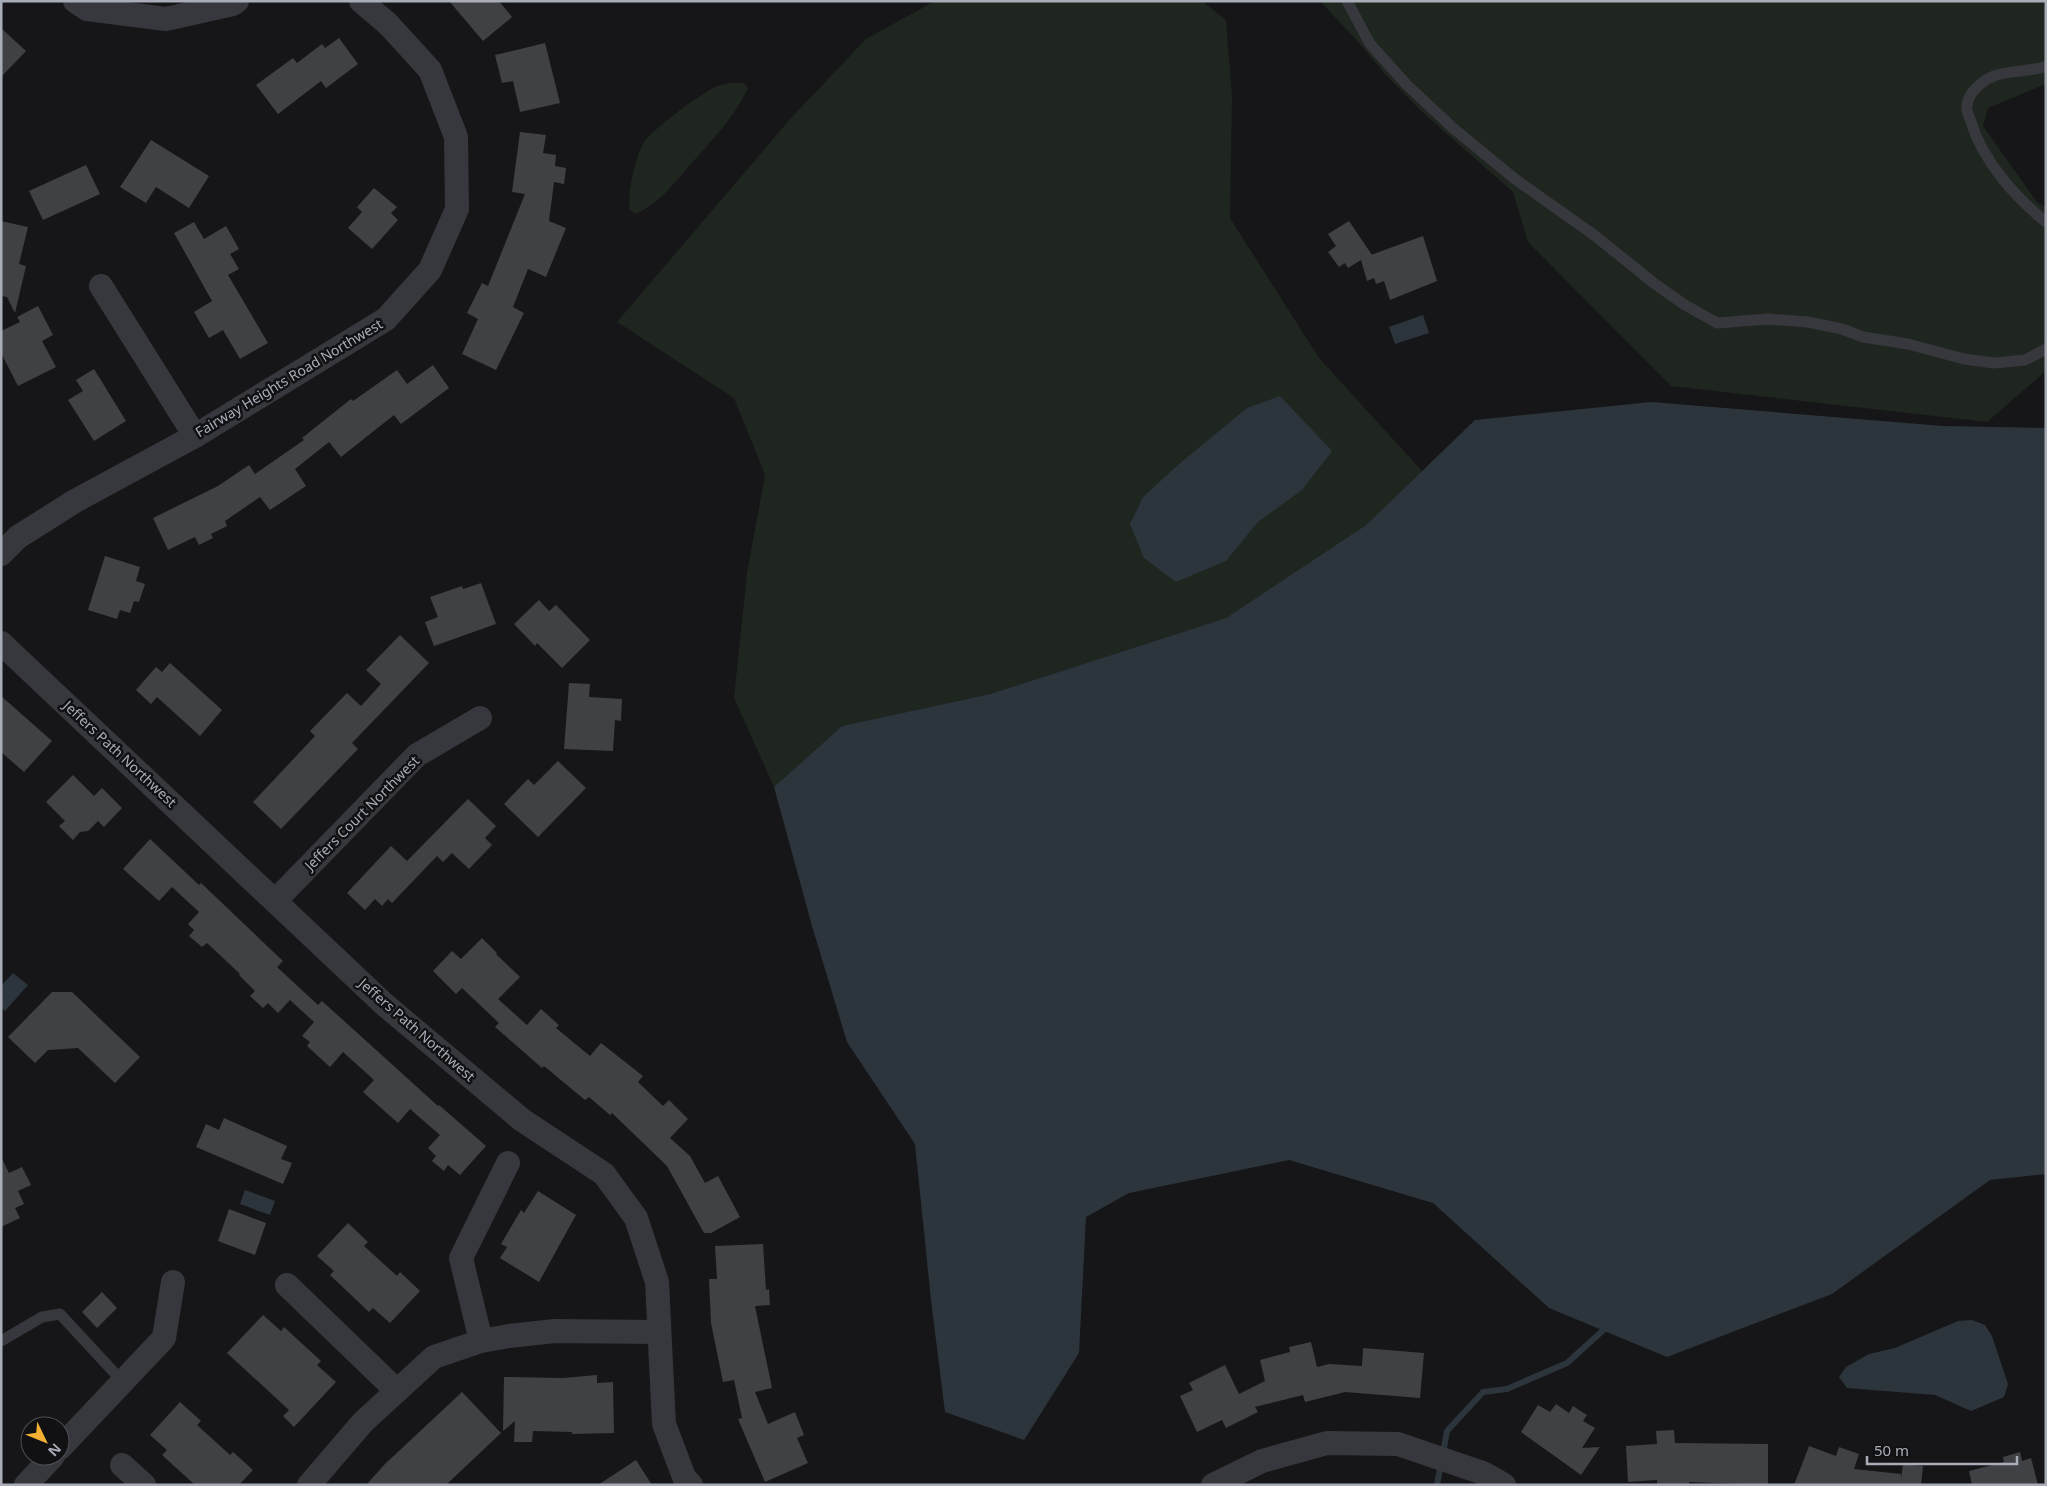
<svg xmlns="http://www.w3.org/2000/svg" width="2047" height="1486" font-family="'Noto Sans',sans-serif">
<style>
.green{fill:#1e261f}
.water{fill:#2c353c}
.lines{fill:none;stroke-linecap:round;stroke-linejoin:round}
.stream{stroke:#2c353c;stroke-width:6}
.building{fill:#404145}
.lane{stroke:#37383d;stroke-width:11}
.street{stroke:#37383d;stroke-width:24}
.labels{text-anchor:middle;stroke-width:5;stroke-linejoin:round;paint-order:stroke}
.street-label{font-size:14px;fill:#a8adb8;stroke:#111113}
</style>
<rect width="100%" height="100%" fill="#161618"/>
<!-- green -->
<g class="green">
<polygon points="935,1 1202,1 1226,20 1232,97 1230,218 1319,358 1422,471 1366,525 1226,618 990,694 842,726 774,787 734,698 747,573 765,475 734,398 617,322 791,118 866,39"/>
<polygon points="1320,1 2046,1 2046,84 1988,108 1983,126 2037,202 2046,207 2046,371 1987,422 1671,386 1528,242 1513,192 1421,111 1384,73 1359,43"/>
<path d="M730,83H744L748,88C734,118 712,140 690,165C674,183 658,205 635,214L630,210C627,194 635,158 643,144C652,129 699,95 715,87C720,85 725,84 730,83Z"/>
</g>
<!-- water -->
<g class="water">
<polygon points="1423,315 1429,333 1395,344 1389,327"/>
<polygon points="1280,396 1332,451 1302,490 1258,522 1226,561 1176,582 1144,558 1130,524 1143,497 1179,464 1247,408"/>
<polygon points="1651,402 1943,426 2046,428 2046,1174 1990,1180 1832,1294 1667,1357 1549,1308 1433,1203 1289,1160 1129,1193 1086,1217 1079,1353 1024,1440 945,1412 931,1300 915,1144 847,1042 812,926 774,787 842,726 990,694 1226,618 1366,525 1475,420"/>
<polygon points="13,973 28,985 5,1011 1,1008 1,986"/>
<polygon points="245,1190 275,1201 270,1215 240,1204"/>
<polygon points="1972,1320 1985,1325 1992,1336 2008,1384 2004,1397 1971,1411 1935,1395 1847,1388 1839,1377 1846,1367 1869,1354 1895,1348 1958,1321"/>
</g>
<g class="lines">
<!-- stream -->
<g class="stream">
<polyline points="1443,1453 1447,1431 1483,1392 1507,1389 1567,1363 1609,1325"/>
<polyline points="1437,1485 1441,1463"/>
</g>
</g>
<!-- building -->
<g class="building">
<polygon points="449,1 499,1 512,17 483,41"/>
<polygon points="1,28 26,51 1,77"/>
<polygon points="339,38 358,64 326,88 321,81 278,114 256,85 293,58 297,63 322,44 325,48"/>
<polygon points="545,43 560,103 520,112 513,81 502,83 495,55"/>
<polygon points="520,132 546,135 543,153 556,155 555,166 566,168 564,184 554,182 549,221 566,228 546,277 528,269 513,307 524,313 496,370 462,354 478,319 467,313 482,283 488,286 525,194 512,192"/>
<polygon points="151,140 209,176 189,208 156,187 146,203 120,187"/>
<polygon points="86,165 100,194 43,220 29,191"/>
<polygon points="374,188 397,207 391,213 398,220 372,249 348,228 362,212 357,207"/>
<polygon points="1,221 28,227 19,264 26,266 15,313 7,297 1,296"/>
<polygon points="1349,221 1372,255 1368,256 1423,236 1437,281 1390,300 1384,281 1376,284 1374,278 1367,281 1361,260 1348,268 1345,263 1339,267 1328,252 1336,246 1328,234"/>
<polygon points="194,222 204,239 226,226 239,249 230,254 239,269 228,275 268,343 240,359 223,330 209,338 194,312 212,301 174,233"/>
<polygon points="38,306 53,335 42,341 56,367 18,386 1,353 1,331 20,322 17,317"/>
<polygon points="433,365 449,388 401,424 394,415 341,457 329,442 295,469 306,486 270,510 260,497 225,521 227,526 211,534 213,538 199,545 195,537 168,550 153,518 218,486 249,465 255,474 304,440 302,438 351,399 353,401 397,370 407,384"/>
<polygon points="94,369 126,421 94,441 68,400 83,391 76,380"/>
<polygon points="105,556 140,567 136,581 145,584 139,602 134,601 130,613 120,610 117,619 88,610"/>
<polygon points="481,583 496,624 434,646 425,622 438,617 430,597 462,586 463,589"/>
<polygon points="539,600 549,611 556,605 590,640 562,668 537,643 535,646 514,624"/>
<polygon points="400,635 429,663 352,743 358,749 281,829 253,802 315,736 310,731 347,693 361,706 381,684 366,670"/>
<polygon points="170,663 222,710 200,736 157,697 151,704 136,690 156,667 162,672"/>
<polygon points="569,683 590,684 589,697 622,699 621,721 615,720 613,751 564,749"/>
<polygon points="1,696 52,741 24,772 1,752"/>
<polygon points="558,761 586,788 538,837 504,804 528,779 534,785"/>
<polygon points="73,775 94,796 102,788 122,808 104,827 98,821 88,831 80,832 73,840 59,826 65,821 46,802"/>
<polygon points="468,799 496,826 485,838 492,845 469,869 452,853 443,862 437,856 392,903 388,899 382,906 375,899 365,910 347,893 391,846 407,861"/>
<polygon points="150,839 199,885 201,883 283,961 277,967 318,1005 322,1001 438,1106 439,1105 486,1146 460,1175 448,1165 444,1171 432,1161 436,1156 428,1148 440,1135 410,1109 398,1123 363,1092 374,1080 343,1052 330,1067 307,1046 310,1042 302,1036 314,1022 290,1000 278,1013 268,1003 263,1008 250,996 255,991 239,975 240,974 207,943 202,947 189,936 194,930 188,924 199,912 172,887 159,901 123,869"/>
<polygon points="482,938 497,953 496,954 520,977 498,999 527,1025 541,1009 559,1025 556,1028 590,1056 601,1043 643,1076 638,1082 663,1106 669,1100 688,1119 670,1138 690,1156 705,1183 718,1176 740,1217 711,1233 704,1233 667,1166 612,1113 610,1115 589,1097 585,1100 544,1066 542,1068 495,1027 499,1023 462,988 456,994 433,971 452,951 461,959"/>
<polygon points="52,992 72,992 140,1057 115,1083 78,1048 48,1050 35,1063 8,1037"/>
<polygon points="224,1118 287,1146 281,1159 292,1163 283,1184 196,1147 206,1124 219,1130"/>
<polygon points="1,1157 9,1173 22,1167 31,1185 18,1191 24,1204 15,1208 20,1218 1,1227"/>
<polygon points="538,1191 576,1215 539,1282 500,1258 507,1247 501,1244 521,1210 524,1213"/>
<polygon points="229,1209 266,1223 255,1255 218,1241"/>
<polygon points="348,1223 368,1242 364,1246 397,1276 400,1272 420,1291 390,1323 373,1308 369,1312 330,1275 334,1271 317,1256"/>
<polygon points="763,1244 766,1290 769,1289 770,1305 755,1306 772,1388 755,1392 768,1424 795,1412 804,1435 797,1438 808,1463 765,1482 738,1419 742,1418 734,1380 723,1382 711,1323 709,1279 717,1279 715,1246"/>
<polygon points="102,1292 117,1308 97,1328 82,1312"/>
<polygon points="263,1315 281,1331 284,1327 321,1361 317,1365 336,1382 294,1427 283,1416 289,1410 227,1353"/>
<polygon points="1311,1342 1317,1367 1329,1364 1362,1366 1363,1348 1424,1353 1420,1398 1345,1392 1305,1402 1303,1395 1255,1407 1258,1412 1226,1428 1222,1420 1197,1432 1180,1396 1193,1390 1189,1383 1225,1365 1239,1394 1265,1381 1260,1360 1290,1352 1289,1347"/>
<polygon points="597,1375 597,1383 613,1382 614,1433 572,1434 572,1432 533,1431 532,1442 514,1442 515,1421 503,1431 504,1377 563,1378"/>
<polygon points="462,1392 501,1433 446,1485 366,1485 385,1464"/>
<polygon points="180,1402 201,1421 197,1425 230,1455 233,1452 253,1470 239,1485 195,1485 162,1455 167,1450 150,1435"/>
<polygon points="1556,1404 1569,1413 1573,1406 1587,1415 1583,1421 1595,1428 1582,1448 1600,1447 1581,1475 1521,1432 1538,1405 1550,1412"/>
<polygon points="1674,1430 1675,1443 1768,1444 1768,1485 1689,1482 1689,1485 1657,1485 1657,1480 1628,1482 1626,1446 1657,1444 1656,1431"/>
<polygon points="1809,1446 1836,1456 1839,1447 1859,1454 1854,1469 1901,1474 1901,1479 1903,1464 1923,1466 1921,1485 1794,1485"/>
<polygon points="2020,1452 2022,1461 2031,1458 2038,1485 1972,1485 1969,1471 2004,1462 2003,1457"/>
<polygon points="636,1460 652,1485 598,1485"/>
</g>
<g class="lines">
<!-- lane -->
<g class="lane">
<polyline points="1347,1 1370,44 1407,85 1453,128 1515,179 1594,235 1655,284 1685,305 1717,323 1768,319 1808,322 1842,329 1863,337 1908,344 1964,359 1994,363 2025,360 2046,349"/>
<path d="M2046,66C2026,74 2001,68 1983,82C1975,88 1967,97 1967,107C1966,111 1970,118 1971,122C1983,161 2015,197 2046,222"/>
<polyline points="1,1341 42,1317 60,1314 122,1381"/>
</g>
<!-- street -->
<g class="street">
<polyline points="75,1 87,9 166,19 233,4 237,1"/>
<polyline points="101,286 195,436"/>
<polyline points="1,554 18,537 75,501 195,436 386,319 430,270 457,209 456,137 430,70 388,24 361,1"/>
<polyline points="1,643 385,1005 522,1120 604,1174 636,1218 657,1282 664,1424 684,1477 691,1485"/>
<polyline points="275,901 417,755 480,718"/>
<polyline points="287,1285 397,1391"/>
<polyline points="481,1341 461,1258 508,1163"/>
<polyline points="60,1448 164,1338 173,1282"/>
<polyline points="122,1465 144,1485"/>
<polyline points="26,1485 53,1456"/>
<polyline points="309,1485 363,1422 434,1357 481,1341 509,1336 555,1331 659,1332"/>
<polyline points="1213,1485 1262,1461 1327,1443 1398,1444 1483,1473 1504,1485"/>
</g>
</g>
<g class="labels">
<!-- street labels -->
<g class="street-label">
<text transform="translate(289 378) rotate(-31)" y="5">Fairway Heights Road Northwest</text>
<text transform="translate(120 754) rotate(43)" y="5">Jeffers Path Northwest</text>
<text transform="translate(362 813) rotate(-45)" y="5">Jeffers Court Northwest</text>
<text transform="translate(417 1030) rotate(41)" y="5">Jeffers Path Northwest</text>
</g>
</g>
<!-- border -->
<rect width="2047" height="1486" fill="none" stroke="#a8adb8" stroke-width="5"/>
<!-- north arrow -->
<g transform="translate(45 1441) rotate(133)"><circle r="24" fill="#111113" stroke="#4d4f55"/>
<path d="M0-4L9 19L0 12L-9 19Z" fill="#f2b134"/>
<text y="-8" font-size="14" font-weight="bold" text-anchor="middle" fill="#a8adb8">N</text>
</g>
<!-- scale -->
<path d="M1867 1456v8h150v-8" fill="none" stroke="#a8adb8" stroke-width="2.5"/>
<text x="1874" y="1456" font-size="15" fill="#a8adb8" stroke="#111113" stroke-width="4" paint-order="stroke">50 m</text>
</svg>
